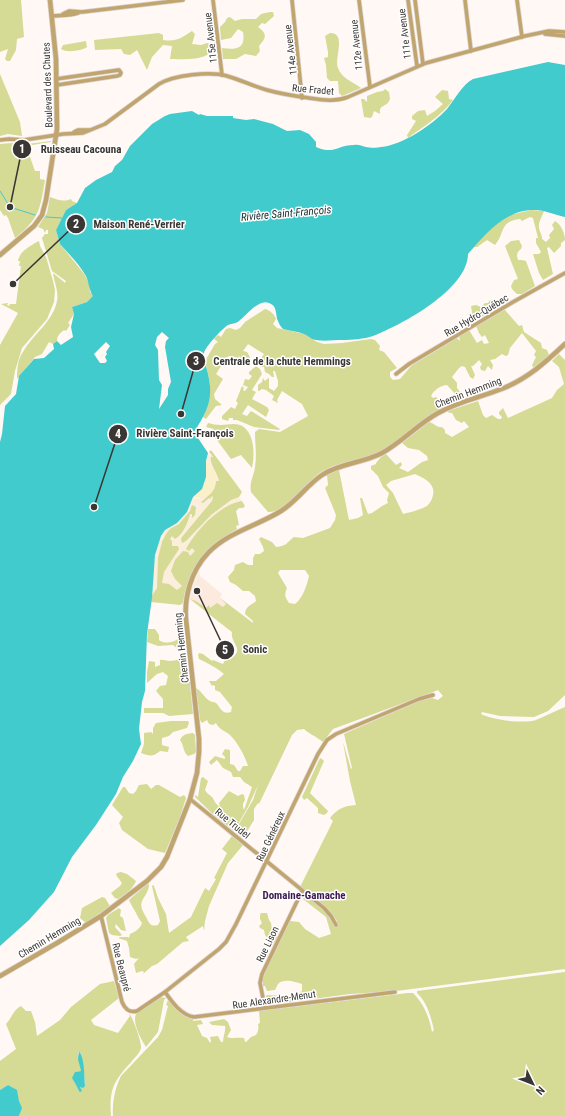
<svg xmlns="http://www.w3.org/2000/svg" width="565" height="1116" font-family="'Roboto Condensed',sans-serif">
<style>
.built{fill:#fceadf}
.industrial{fill:#fbeeda}
.green{fill:#d5da95;fill-rule:evenodd}
.sand{fill:#faf0ca}
.water{fill:#42cbcd;fill-rule:evenodd}
.lines{fill:none;stroke-linecap:round;stroke-linejoin:round}
.stream{stroke:#42cbcd;stroke-width:1}
.minor-casing{stroke:#dcd5d1;stroke-width:5}
.tertiary-casing{stroke:#dcd5d1;stroke-width:6}
.minor{stroke:#c1a56f;stroke-width:3.5}
.tertiary{stroke:#c1a56f;stroke-width:4.5}
.labels{text-anchor:middle;stroke-width:3;stroke-linejoin:round;paint-order:stroke}
.street-label{font-size:10px;fill:#3a3633;stroke:#fff}
.water-label{font-size:11px;font-style:italic;fill:#172e2e;stroke:#fff}
.neighbourhood-label{font-size:11px;font-weight:bold;fill:#3d1a51;stroke:#fff}
.leader{fill:none;stroke:#3a3633;stroke-width:1.5}
.callout-dot{fill:#3a3633;stroke:#fff;stroke-width:1.5}
.mark-label{font-size:12px;text-anchor:middle;font-weight:bold;fill:#fff}
.callout-label{font-size:11px;text-anchor:middle;font-weight:bold;fill:#3a3633;stroke:#fff;stroke-width:3;stroke-linejoin:round;paint-order:stroke}
</style>
<rect width="100%" height="100%" fill="#fff8f4"/>
<!-- built -->
<polygon class="built" points="199,571 200,576 222,594 220,598 253,623 234,633 226,628 190,599 192,589"/>
<!-- industrial -->
<polygon class="industrial" points="208,453 242,501 226,512 225,532 199,556 182,591 151,602 154,564 157,545 165,530 177,523 187,512 193,497 199,499 213,468 206,461"/>
<!-- green -->
<g class="green">
<polygon points="0,0 21,0 24,37 17,39 16,50 10,61 7,61 5,59 8,49 0,52"/>
<path d="M270,12H273L274,16L265,24L262,23L258,27C268,34 266,38 259,46L260,51L256,56L245,54L236,59H223L222,48C236,50 246,49 243,32L238,29L231,38L221,40L220,27L225,22L227,18L230,17L235,21L242,19H256L261,14Z"/>
<path d="M192,31L195,34L192,44L201,45L207,43L210,44C218,62 179,59 170,59L172,46L163,45L152,57L147,70L137,50L130,55L124,54L121,49L95,50L94,40L159,33L163,35V40C177,42 181,38 192,31Z"/>
<path d="M330,33C347,33 334,58 338,68C342,79 352,81 361,88L342,96L339,93L338,81H330L327,78L326,65L324,58L328,57V52L325,36Z"/>
<path d="M86,41L87,47C81,51 67,53 61,49L63,45Z"/>
<polygon points="0,74 20,122 22,136 8,134 0,136"/>
<path d="M385,89L389,92L390,99L388,103C383,107 379,106 380,114L374,111L372,117L370,118L364,117L361,99H364L367,102V96L377,92L383,91Z"/>
<path d="M442,90L448,91L449,99L453,100C441,116 424,126 408,138L407,135L416,121L412,119V116L418,111L425,110L427,116L435,111L443,104L435,97Z"/>
<path d="M51,141V142L26,146L35,171H40V179L45,180C40,209 40,218 15,238L8,218L6,215L4,216L0,210V144L12,143L27,144Z"/>
<path d="M50,197C58,200 63,202 71,199L72,201L77,203L66,210L56,230L60,244L85,275L89,284L90,292L94,296L87,302L72,307L74,314L68,323L70,325L66,331L64,330C60,333 57,336 57,341L53,344L49,342L42,354L35,357L17,379C17,370 18,358 23,352C33,334 53,322 57,301C59,291 54,282 53,273L64,282L65,283L66,281L52,271L42,238L45,234H48V230H46L45,233L43,229L38,227L47,213Z"/>
<path d="M531,210L544,211C542,217 538,222 539,228C540,233 542,234 542,239L546,242L550,238L549,235L554,229L552,225L555,221C561,224 565,234 565,240L561,243V246L554,253L549,247L547,248L553,274L543,280L539,273L533,254H539L541,252L536,243V238H538L533,218L530,217L522,221L520,219C499,221 505,234 495,245L487,240L477,247H473L493,226L510,215Z"/>
<path d="M519,240L522,246L521,249C517,252 516,255 518,260H522L526,261L535,286L522,294H517L512,289L511,286L514,280L518,279L505,246L511,241Z"/>
<path d="M39,241L40,246L46,257L53,281L55,290L54,302L47,319L22,348L15,371L11,394L0,405V345L18,313L1,304L8,303L7,305L9,306L10,304H16L21,266H19L20,261H18C19,252 31,245 39,241Z"/>
<polygon points="490,300 493,300 501,305 476,320 473,318 471,306 476,305 481,307 485,303 488,303"/>
<path d="M265,309C270,310 275,315 276,319L273,324L277,328L305,334L317,342L324,344L342,343L371,339L375,340L380,346L379,350L384,352L397,368L390,372V377L393,380L400,379L411,366L457,338L460,341L459,336L469,330L477,343L482,340L484,344L489,343L485,335L482,337L479,333L476,326L504,309L519,326L522,325L524,332L541,343L542,348L547,350L549,355L534,369L532,365L536,357L534,355L536,351L522,333L510,348L508,355L506,356L502,354L495,359L490,360L493,365L492,370L488,366L485,371L481,370L480,367L482,364L479,360L473,366H471L475,375L473,379L470,377L465,367L462,366L459,368L452,377L457,383V388L462,395L461,399L457,396L447,385C441,385 434,390 431,396L433,398L436,397L443,404L444,407C421,419 404,439 381,451C361,461 336,461 318,474C305,484 285,513 268,512L251,492C249,482 254,476 255,467C257,455 255,444 255,432L259,429L280,432L308,416L302,404L282,391L277,400L278,403L272,400L274,396L266,390L262,389L259,391H258V385L262,382L263,378L265,381L267,379L269,378V388L274,391L278,386V381L275,371H273L274,377H272L269,374L265,372L264,367C261,367 259,366 258,363L264,354L248,344L243,351L247,352L250,357L245,363H239L237,358H239L240,355L238,358L229,356L226,358L216,374L223,379L214,394L215,399L222,405L216,406L206,419L203,417C214,396 210,382 205,361L215,344L218,342L214,339L218,335L221,337L226,329L230,328L236,330L240,328L245,322Z"/>
<path d="M559,354L565,360V695L548,711L534,717L500,716L482,712L481,714C493,720 524,724 536,720C546,716 555,711 565,707V969L474,981L396,991L350,994L268,1005L266,996L267,995C279,995 291,999 302,991V984C296,982 283,978 278,984C277,986 276,988 275,990L267,991L265,986H263V978L265,971L290,921L299,922L305,929L319,938L331,934L326,917L303,899L306,896L324,910L333,922L337,921L330,912L300,887L333,821L330,818C338,808 344,806 356,805L350,781L343,742L351,769L352,768L344,734L346,733L419,701L432,698L438,700L443,696L438,690L433,692L333,729L323,742C316,736 309,734 304,729L297,730L292,735L259,804L258,803L254,809V820L243,838L237,834L236,829L253,800L258,785L248,807L234,831L216,817L195,797V795L198,797L201,778L203,777L208,781L205,790C207,794 209,794 212,797C215,801 215,804 220,807L219,803L229,791L238,796L242,794L244,795L245,800C243,803 242,806 244,810L252,787L244,782L240,777H233L231,772L223,768L217,760L211,765L209,762L215,756L225,759V757L222,754L225,749L230,750V764L234,765L238,771H240L243,766H248C245,756 238,743 230,735C226,731 219,730 216,723L213,725L209,724L207,720L202,723L200,720L196,688C202,691 204,698 210,701C213,703 213,701 216,703C221,708 222,715 231,712L232,707L220,692L215,690V686L213,685L212,686L209,681H216L224,674C216,667 207,663 199,659L198,655L199,653L203,654L212,661L213,660L223,664L225,660V653H229L233,657C244,648 230,643 232,632L190,599L196,601L206,608L209,605L210,608L217,603L223,607L226,604L220,598L253,623V621L245,614C245,606 252,605 256,601L255,596L249,591H243L236,585L230,582L228,577L234,570L235,565L243,562L248,565H253V558L255,554H260L264,551L263,547L259,539L261,537L272,542L276,547C287,546 286,543 294,537L303,538L330,528L335,520L336,515L325,488L328,485L327,475L339,470L349,520L358,518L363,515L360,498H362L368,514L372,513L382,506L388,503L387,500L389,493L383,487L378,476L371,469V466L376,464V463L381,457L386,454L396,465L401,462L402,465L399,468L408,472L422,462L428,460L427,456L419,450L408,448L402,443L429,422C434,423 437,428 442,427L445,430V433L452,437L469,427L464,421L462,423L456,420L452,413H449L448,411L478,401L483,415L486,418L492,415L498,419H501L502,417L499,414V412L503,408L508,418L552,398L557,390L564,384L559,367L552,361ZM415,474C424,478 436,484 433,495C432,500 430,503 427,506C420,510 411,512 403,514L393,493L386,485L391,481ZM280,570H305L309,576C307,585 303,598 295,604L289,603C285,597 284,595 287,588L278,573Z"/>
<polygon points="256,366 260,369 262,374 252,390 256,392 252,399 267,407 269,410 266,417 248,405 242,414 247,416 251,411 280,429 279,430 254,427 237,420 233,420 233,418 229,418 228,421 222,419 222,416 231,407 235,409 238,403 236,401 242,386 244,388 243,390 245,391 248,387 243,385 245,379 249,380 252,376 249,374 249,372"/>
<path d="M208,423C212,424 217,425 221,425C227,425 233,423 240,425C255,431 255,456 252,468L241,455L231,459L217,440L210,435V431L214,429L206,427Z"/>
<path d="M211,450L242,492L239,497L231,500L211,515L186,541L182,543L181,539L182,537L212,501L213,497L212,496L210,499L209,498L203,503L201,502C209,496 214,491 216,481H219C218,473 209,464 211,456L212,457H213L209,452Z"/>
<path d="M242,501L245,506L243,508H239L236,511L239,525L236,526L237,529C206,546 188,568 183,603L180,605L151,602L152,596L157,588L158,558L162,542L166,534L170,529L179,524L190,511L192,505L196,507L195,515L192,518V514H190C188,522 183,535 175,539L172,536L170,539L172,541V546H178L179,549L164,572L162,583L169,584L177,590L182,586L175,579L171,571L175,560L183,551L188,552L190,556L195,551L192,548L189,551L186,549C196,530 221,504 242,501Z"/>
<path d="M148,629H155L159,635V640C164,644 173,643 178,639V632L183,629L185,648L184,650L178,649L173,645L158,646L147,642Z"/>
<path d="M187,656L193,714L169,716L163,713H144V708H163V699L156,691L160,686L166,685L168,676L163,672L157,674L147,683V672L149,661L155,662V667L160,665V660C164,659 166,661 170,661C175,661 183,658 187,656Z"/>
<path d="M171,721H188L189,723L187,728L173,732L169,736L162,738V745L169,747L168,752L160,751C153,757 149,756 141,753L144,744V733L151,732L153,734V728L156,723Z"/>
<path d="M193,733L195,735L196,752L194,754L188,756C183,752 184,745 180,740C183,734 186,734 193,733Z"/>
<polygon points="320,758 322,759 324,761 310,793 328,811 327,813 324,815 318,813 318,808 307,798 304,800 302,797"/>
<polygon points="147,784 151,789 156,785 159,785 180,797 184,795 186,798 180,817 165,853 148,849 122,830 119,823 123,817 112,805 123,787 125,787 129,793 133,794 136,791 139,785"/>
<path d="M232,836L243,845L228,863L209,906L205,921L204,931L203,926L186,937L189,941L183,942L157,964L152,966L143,974L144,972L142,971L136,973L134,964L139,958L136,959L130,957L129,948L127,941L118,938L121,937H128L129,938L130,934C135,932 140,929 142,923C139,919 138,917 136,913C134,909 131,905 129,900L146,885L149,884C149,890 146,894 143,899C138,907 145,914 148,921C151,926 152,926 158,925L160,921L152,886L153,885L154,886L158,898L166,914L169,933L191,917L205,888L209,891L216,879L214,878L227,853L222,849Z"/>
<path d="M121,872L127,874L136,881C133,889 125,894 118,899L115,898L111,893L120,886L122,883L116,875L117,873Z"/>
<polygon points="102,897 105,898 110,906 86,923 80,918 82,908"/>
<polygon points="119,908 121,910 120,916 123,918 126,931 121,930 116,924 115,927 122,935 120,936 112,935 109,933 106,918 108,915"/>
<polygon points="261,913 267,913 269,920 271,923 272,930 277,936 277,938 273,946 270,946 268,944 269,940 265,935 264,930 260,928 259,926 262,923 260,919 260,915"/>
<path d="M565,972V1116H113C112,1103 115,1088 121,1076L158,1037L162,1030L168,1006L166,1005L168,1000C176,1008 181,1017 193,1019V1021L201,1020L203,1024L197,1025L202,1036L207,1038L210,1043L211,1041L210,1037L218,1036L221,1042H223C223,1036 226,1031 225,1026L212,1025L209,1022L224,1019L228,1022L231,1030L227,1037C232,1039 238,1037 244,1038L245,1042H246L251,1037L256,1035C258,1032 259,1028 258,1024L260,1023L259,1011L408,993H413C424,1004 429,1017 432,1032L434,1030C431,1017 427,1002 417,993V991Z"/>
<path d="M114,981L119,998L91,1020L94,1025L118,1033L130,1016L129,1013C133,1018 142,1043 141,1048C140,1053 135,1057 132,1061C114,1081 109,1088 111,1116H19C23,1107 17,1096 13,1088L8,1085L0,1090V1061L16,1049L6,1024C12,1018 13,1010 21,1006L26,1011H31L35,1022L37,1036L60,1020L71,1007L100,984ZM78,1052H80L84,1072L85,1086L80,1087L81,1090L79,1091L75,1082V1072L81,1071Z"/>
<path d="M160,997L166,998L164,1000L158,1032L146,1047C141,1039 132,1023 136,1014Z"/>
</g>
<!-- sand -->
<path class="sand" d="M206,461C210,465 214,469 215,475C219,490 208,501 193,497C204,489 206,474 206,461Z"/>
<!-- water -->
<g class="water">
<path d="M548,62L565,65V217C556,215 547,211 537,210C507,208 486,233 468,254C468,289 402,325 373,336C364,339 352,340 342,340C334,340 320,342 312,339C309,337 307,335 304,334C297,331 290,331 283,329C281,327 279,324 278,321C275,315 278,306 269,303C259,298 246,316 239,321C236,324 232,323 228,325C223,328 205,347 204,353C203,360 207,368 208,374C214,400 207,411 194,432L208,453L206,461V477L202,489L193,497L187,512L177,523L165,530L161,536L155,555L152,598L147,634L145,691L142,702L139,729L141,744L133,761L123,777L116,794L96,825L72,857L54,892L29,920L0,946V442L2,434L5,406L16,394L19,376L34,359L44,358L54,349L53,344L57,341L61,345L73,337L71,327L74,314L72,307L87,302L93,296C89,290 89,283 86,276C79,264 69,254 60,244L56,230L66,210L77,203L85,188L96,180L112,172L115,166L122,160L130,146L152,124L165,116L170,114L192,111L199,115L200,114L207,116H233V118L246,120L254,119L273,124L287,131L300,130L309,134L316,142V147C335,155 337,145 354,145C359,144 361,146 366,147C370,148 377,148 381,147C403,145 432,125 447,109C455,99 462,85 473,79ZM162,332L169,338L166,341L165,347L171,382L168,389V395L159,409L162,385L159,380L158,350L155,345L157,337ZM106,342L110,346L106,352L107,354L105,357L107,361L105,363H100L94,354Z"/>
<path d="M79,1051C85,1059 84,1076 85,1086L83,1088L80,1087L82,1091L80,1092L79,1091L75,1083L72,1078L75,1072L81,1071L78,1059Z"/>
<polygon points="8,1085 17,1090 19,1101 22,1108 19,1116 0,1116 0,1090"/>
</g>
<g class="lines">
<!-- stream -->
<g class="stream">
<polyline points="0,191 10,207 35,215"/>
<polyline points="46,217 62,218"/>
</g>
<defs>
<g id="minor">
<polyline points="213,0 222,75"/>
<polyline points="292,0 302,98"/>
<polyline points="359,0 370,87"/>
<polyline points="408,0 417,66"/>
<polyline points="415,0 423,64"/>
<polyline points="465,0 471,51"/>
<polyline points="517,0 522,37"/>
<polyline points="63,14 69,11 82,12 183,0"/>
<path d="M52,16C61,15 69,16 78,13"/>
<polyline points="545,34 565,36"/>
<polyline points="56,79 119,70 121,73 120,75 117,76 57,85"/>
<polyline points="74,132 78,130 89,130"/>
<path d="M0,140L9,139L24,140L63,134L83,133L105,124L159,84C174,75 210,71 227,76C241,80 253,86 267,90C281,94 295,96 309,98C323,100 335,102 348,97L426,63L525,36L549,31L565,32"/>
<polyline points="396,374 409,364 513,302 565,273"/>
<polyline points="190,799 324,908 331,916 336,925"/>
<path d="M101,916L122,1002C125,1009 129,1013 137,1011L165,992L219,949L226,942L236,924L318,754L327,740L336,734L419,699L433,695"/>
<path d="M165,992C172,1002 181,1015 194,1017L395,992"/>
<polyline points="265,1008 260,983 262,974 302,891"/>
</g>
<g id="tertiary">
<polyline points="0,255 34,226 42,215 46,200 57,129 56,59 50,0"/>
<path d="M0,976L57,943L101,916L147,881L161,867L167,857L190,799L197,773L199,752V739L186,620C184,597 191,571 208,553C228,532 257,526 281,511C297,501 307,485 322,475C340,463 363,463 382,453C402,442 418,424 438,413C459,401 482,397 504,388C528,378 546,362 565,344"/>
</g>
</defs>
<!-- minor casing -->
<use href="#minor" class="minor-casing"/>
<!-- tertiary casing -->
<use href="#tertiary" class="tertiary-casing"/>
<!-- minor -->
<use href="#minor" class="minor"/>
<!-- tertiary -->
<use href="#tertiary" class="tertiary"/>
</g>
<g class="labels">
<!-- street labels -->
<g class="street-label">
<text transform="translate(404 34) rotate(-97)" y="4">111e Avenue</text>
<text transform="translate(210 38) rotate(-97)" y="4">115e Avenue</text>
<text transform="translate(356 45) rotate(-96)" y="4">112e Avenue</text>
<text transform="translate(290 50) rotate(-97)" y="4">114e Avenue</text>
<text transform="translate(47 85) rotate(-92)" y="4">Boulevard des Chutes</text>
<text transform="translate(313 89) rotate(5)" y="4">Rue Fradet</text>
<text transform="translate(476 315) rotate(-31)" y="4">Rue Hydro-Québec</text>
<text transform="translate(468 392) rotate(-21)" y="4">Chemin Hemming</text>
<text transform="translate(181 648) rotate(-96)" y="4">Chemin Hemming</text>
<text transform="translate(233 823) rotate(39)" y="4">Rue Trudel</text>
<text transform="translate(270 836) rotate(-65)" y="4">Rue Généreux</text>
<text transform="translate(49 937) rotate(-31)" y="4">Chemin Hemming</text>
<text transform="translate(267 944) rotate(-64)" y="4">Rue Lison</text>
<text transform="translate(122 967) rotate(76)" y="4">Rue Beaupré</text>
<text transform="translate(274 999) rotate(-8)" y="4">Rue Alexandre-Menut</text>
</g>
<!-- water labels -->
<g class="water-label">
<text transform="translate(286 213) rotate(-5)" y="4">Rivière Saint-François</text>
</g>
<!-- neighbourhood labels -->
<g class="neighbourhood-label">
<text x="304" y="899">Domaine-Gamache</text>
</g>
</g>
<!-- callouts -->
<path class="leader" d="M10 207L22 149M13 284L76 224M181 414L196 361M94 507L118 434M197 591L225 650"/>
<g class="callout-dot">
<circle cx="10" cy="207" r="4"/>
<circle cx="13" cy="284" r="4"/>
<circle cx="181" cy="414" r="4"/>
<circle cx="94" cy="507" r="4"/>
<circle cx="197" cy="591" r="4"/>
<circle cx="22" cy="149" r="10"/>
<circle cx="76" cy="224" r="10"/>
<circle cx="196" cy="361" r="10"/>
<circle cx="118" cy="434" r="10"/>
<circle cx="225" cy="650" r="10"/>
</g>
<g class="mark-label">
<text x="22" y="153">1</text>
<text x="76" y="228">2</text>
<text x="196" y="365">3</text>
<text x="118" y="438">4</text>
<text x="225" y="654">5</text>
</g>
<g class="callout-label">
<text x="81" y="153">Ruisseau Cacouna</text>
<text x="139" y="228">Maison René-Verrier</text>
<text x="282" y="365">Centrale de la chute Hemmings</text>
<text x="185" y="437">Rivière Saint-François</text>
<text x="255" y="653">Sonic</text>
</g>
<!-- north arrow -->
<g transform="translate(533 1084) rotate(133)" stroke="#ffffff" stroke-width="3" paint-order="stroke">
<path d="M0-3L7 15L0 10L-7 15Z" fill="#3a3633"/>
<text y="-6" font-size="11" font-weight="bold" text-anchor="middle" fill="#3a3633">N</text>
</g>
</svg>
